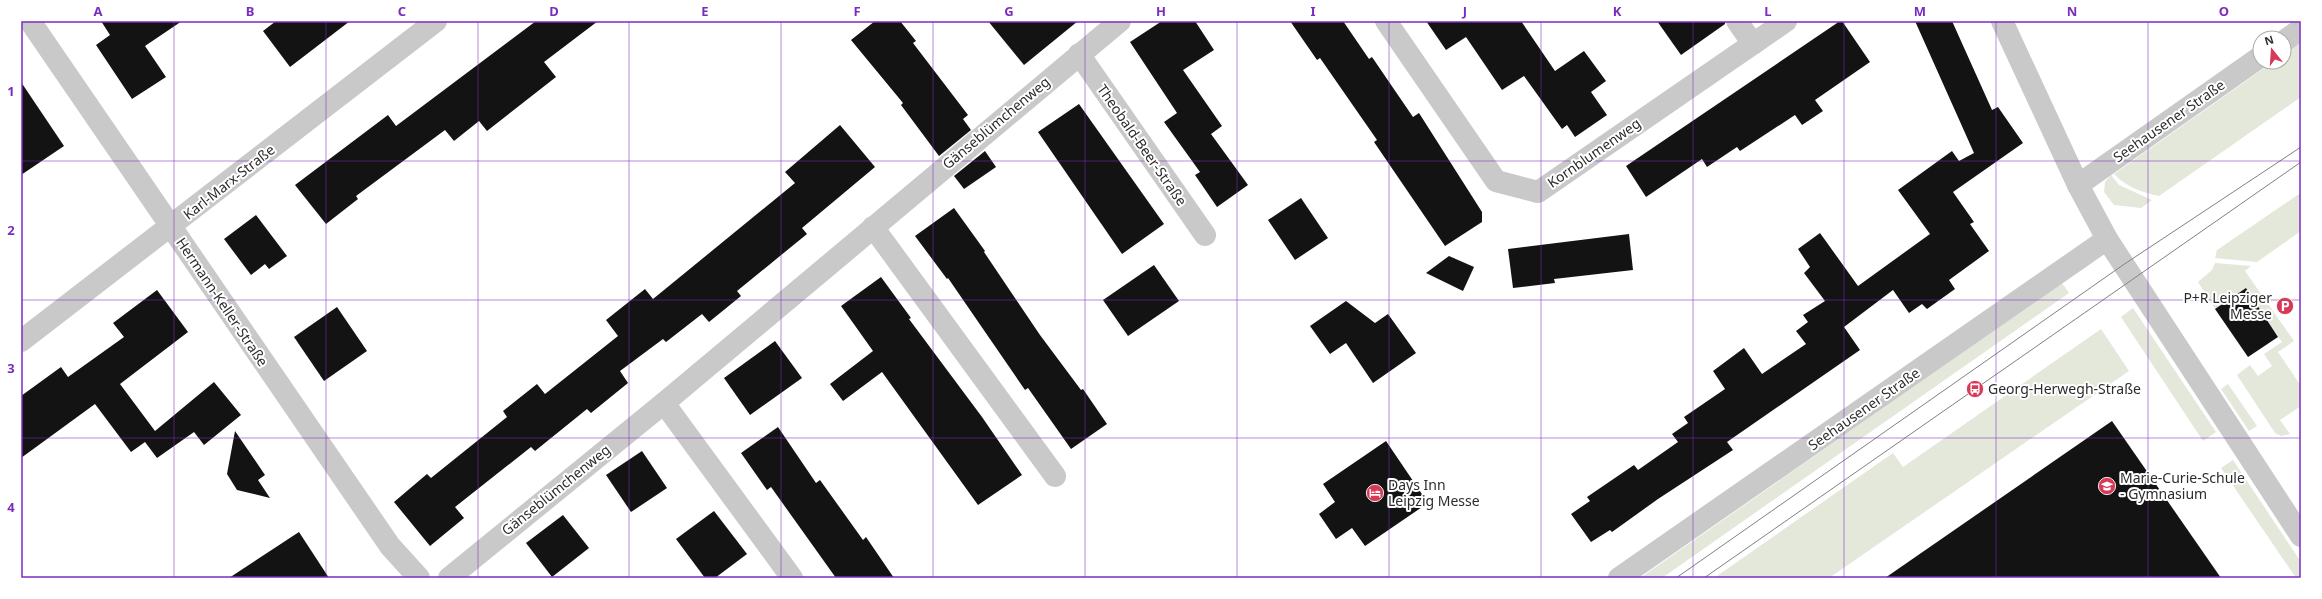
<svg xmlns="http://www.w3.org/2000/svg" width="2322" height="599" font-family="'Noto Sans',sans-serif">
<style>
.green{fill:#e3e8da}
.building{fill:#131313}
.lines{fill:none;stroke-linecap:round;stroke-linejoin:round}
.minor{stroke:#c9c9c9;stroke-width:22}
.tram{stroke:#818181;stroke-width:1}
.grid{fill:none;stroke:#7b2cbf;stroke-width:1;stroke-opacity:0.55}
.labels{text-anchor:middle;stroke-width:4;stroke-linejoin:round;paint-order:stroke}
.street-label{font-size:14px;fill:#2c2c2c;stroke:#fff}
.poi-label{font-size:14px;fill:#2c2c2c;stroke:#fff;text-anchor:start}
.neatline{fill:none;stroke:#7b2cbf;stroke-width:1.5}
.grid-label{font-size:13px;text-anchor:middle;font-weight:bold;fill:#7b2cbf}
</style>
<rect width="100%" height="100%" fill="#fff"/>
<!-- green -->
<g class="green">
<path d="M2301,42V97L2159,196C2141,192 2126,187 2114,174L2273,62H2284V54Z"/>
<polygon points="2111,175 2119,185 2152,200 2141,208 2114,205 2104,192 2105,182"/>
<polygon points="2299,194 2301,197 2301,231 2257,262 2215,258 2217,250"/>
<polygon points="2215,263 2251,266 2245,271 2294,341 2278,352 2301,386 2301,406 2280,420 2290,434 2281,436 2275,433 2237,375 2250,365 2258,376 2272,366 2264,354 2282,342 2246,288 2215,309 2198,282 2212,270"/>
<polygon points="2062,283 2069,293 1662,578 1640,578"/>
<polygon points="2133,308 2216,432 2203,441 2121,317"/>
<polygon points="2101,329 2129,371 1829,578 1714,578 1893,453 1903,467"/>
<polygon points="2228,384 2257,426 2249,431 2221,389"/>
<polygon points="2233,460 2301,562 2301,578 2296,578 2221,468"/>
</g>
<!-- building -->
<g class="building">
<polygon points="101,21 182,21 145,46 166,77 132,99 96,45 110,35"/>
<polygon points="276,21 350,21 290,67 263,31"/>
<polygon points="536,21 598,21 544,62 556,77 487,131 479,121 454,141 445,130 356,196 358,199 326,224 295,185 388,115 396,126"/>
<polygon points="875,21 900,21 916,41 913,43 968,115 963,119 971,130 939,156 901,105 903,103 851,40"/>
<polygon points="988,21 1078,21 1024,65"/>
<polygon points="1162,21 1195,21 1214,50 1183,70 1222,126 1211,134 1248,185 1217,207 1195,175 1200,172 1164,122 1177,113 1130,42"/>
<polygon points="1290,21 1343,21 1369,59 1372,57 1413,117 1419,113 1482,212 1482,222 1445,246 1374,142 1377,140 1320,58 1317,60"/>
<polygon points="1426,21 1521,21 1555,71 1584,51 1606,81 1591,92 1607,115 1575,137 1567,125 1562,129 1524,76 1502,90 1466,37 1446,50"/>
<polygon points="1657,21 1725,21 1725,24 1681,55"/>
<polygon points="1840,21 1842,21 1870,62 1815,100 1823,111 1802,125 1795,115 1740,151 1737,147 1707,167 1702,159 1646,197 1626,166"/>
<polygon points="1915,21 1952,21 1992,110 1998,107 2023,143 1953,192 1974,222 1970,224 1989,251 1949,280 1955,289 1927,309 1922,304 1909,313 1893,290 1844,327 1860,350 1727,442 1733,450 1658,499 1612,532 1610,530 1591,542 1571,514 1590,501 1587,497 1634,465 1638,470 1678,442 1672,434 1688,423 1684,417 1725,389 1713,371 1744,348 1762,374 1806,344 1796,331 1808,322 1803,315 1825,301 1804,273 1810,267 1798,249 1820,233 1858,286 1930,234 1898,190 1952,151 1959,161 1974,153"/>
<polygon points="21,82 64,146 21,175"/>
<polygon points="1079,104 1164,224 1122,254 1038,132"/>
<polygon points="840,125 875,167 802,228 807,234 737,291 741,296 709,322 702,314 666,342 663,339 620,371 628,383 591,413 587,409 535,451 531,447 455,507 464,518 430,546 394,502 427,474 431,478 507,417 503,411 537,384 545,394 618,336 606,320 645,289 653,299 795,183 785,172"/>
<polygon points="985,151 996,167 964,189 954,176"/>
<polygon points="1301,198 1328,238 1295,260 1268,220"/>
<polygon points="954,208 985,251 984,252 1040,335 1081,390 1083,389 1107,424 1071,449 1028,388 1025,390 948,278 947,279 915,236"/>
<polygon points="256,215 287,256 269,269 265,264 251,275 224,239"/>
<polygon points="1629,234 1633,270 1554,279 1555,283 1513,288 1508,249"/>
<polygon points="1449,256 1474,267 1463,291 1426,273"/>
<polygon points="1154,265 1179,301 1128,336 1103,300"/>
<polygon points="881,277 911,318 909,319 982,417 1022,475 978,505 882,372 843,401 830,384 873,351 841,306"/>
<polygon points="2246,288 2278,337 2248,357 2215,309"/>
<polygon points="157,290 188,332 120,384 155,431 214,382 241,415 204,445 194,432 157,458 145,442 131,452 95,404 21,458 21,396 61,367 68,377 124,337 113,323"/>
<polygon points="1346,301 1375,323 1388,314 1416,353 1373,383 1346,343 1330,354 1310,326"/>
<polygon points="337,307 367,351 324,381 294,337"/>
<polygon points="775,341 802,378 750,415 724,378"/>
<polygon points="2112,421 2221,578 1885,578"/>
<polygon points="778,427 816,483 820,480 863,540 866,537 894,578 836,578 771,487 767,490 741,453"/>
<polygon points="235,431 265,475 258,480 270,498 237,490 227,474"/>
<polygon points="1386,441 1428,503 1365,546 1352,528 1336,539 1319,514 1335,502 1323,484"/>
<polygon points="642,451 667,488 631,512 606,475"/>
<polygon points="714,511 747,554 715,578 705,578 676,539"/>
<polygon points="563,515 589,548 552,577 526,543"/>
<polygon points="299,532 329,578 229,578"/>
</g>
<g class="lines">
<!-- minor -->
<g class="minor">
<polyline points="30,21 390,546 419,578"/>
<polyline points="1386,21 1496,181 1538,192 1786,21"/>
<polyline points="1737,21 1753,44"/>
<polyline points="2002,21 2078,185 2107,239 2301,536"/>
<polyline points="2284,41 2301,29"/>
<polyline points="1079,54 1205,235"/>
<polyline points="2078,185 2260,57"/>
<polyline points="873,227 1055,476"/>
<polyline points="21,341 436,21"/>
<polyline points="664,403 792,578"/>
<polyline points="449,578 664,403 1120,21"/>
<polyline points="1619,578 2107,239"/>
</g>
<!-- tram -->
<g class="tram">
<polyline points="1676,578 2123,265 2301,147"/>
<polyline points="1704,578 2301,162"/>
</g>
</g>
<!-- grid -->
<path class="grid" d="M174,21V578M326,21V578M478,21V578M629,21V578M781,21V578M933,21V578M1085,21V578M1237,21V578M1389,21V578M1541,21V578M1693,21V578M1844,21V578M1996,21V578M2148,21V578M21,161H2301M21,300H2301M21,438H2301"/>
<!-- icons -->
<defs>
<symbol id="parking-disc" viewBox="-11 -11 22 22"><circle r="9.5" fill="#d63a57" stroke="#fff"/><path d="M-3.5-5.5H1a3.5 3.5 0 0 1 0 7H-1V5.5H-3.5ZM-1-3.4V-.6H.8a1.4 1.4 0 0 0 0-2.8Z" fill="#fff"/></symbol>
<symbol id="bus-disc" viewBox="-11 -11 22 22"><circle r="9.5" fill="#d63a57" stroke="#fff"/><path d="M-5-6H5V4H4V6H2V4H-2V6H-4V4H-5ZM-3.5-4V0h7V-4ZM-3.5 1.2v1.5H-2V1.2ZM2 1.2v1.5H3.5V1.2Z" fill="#fff"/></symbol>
<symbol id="school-disc" viewBox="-11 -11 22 22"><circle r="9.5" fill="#d63a57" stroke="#fff"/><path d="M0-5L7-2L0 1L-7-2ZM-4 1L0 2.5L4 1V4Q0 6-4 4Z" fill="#fff"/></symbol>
<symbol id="hotel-disc" viewBox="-11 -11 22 22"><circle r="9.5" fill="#d63a57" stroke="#fff"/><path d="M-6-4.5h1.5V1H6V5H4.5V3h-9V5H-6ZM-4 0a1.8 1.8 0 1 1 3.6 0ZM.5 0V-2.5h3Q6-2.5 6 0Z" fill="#fff"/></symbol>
</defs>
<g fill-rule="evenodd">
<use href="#parking-disc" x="2275" y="296" width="20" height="20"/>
<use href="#bus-disc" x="1965" y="379" width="20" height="20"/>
<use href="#school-disc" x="2097" y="476" width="20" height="20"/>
<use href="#hotel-disc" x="1365" y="483" width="20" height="20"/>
</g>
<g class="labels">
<!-- street labels -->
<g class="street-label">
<text transform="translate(2169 121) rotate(-35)" y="5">Seehausener Straße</text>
<text transform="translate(996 123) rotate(-40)" y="5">Gänseblümchenweg</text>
<text transform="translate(1142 145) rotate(55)" y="5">Theobald-Beer-Straße</text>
<text transform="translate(1594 153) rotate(-35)" y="5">Kornblumenweg</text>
<text transform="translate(229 182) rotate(-38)" y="5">Karl-Marx-Straße</text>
<text transform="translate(222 302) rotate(56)" y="5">Hermann-Keller-Straße</text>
<text transform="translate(1864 409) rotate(-35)" y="5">Seehausener Straße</text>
<text transform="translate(556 490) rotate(-39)" y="5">Gänseblümchenweg</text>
</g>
<!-- poi labels -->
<g class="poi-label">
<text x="2272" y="303" text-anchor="end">P+R Leipziger<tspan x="2272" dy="16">Messe</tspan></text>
<text x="1988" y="394">Georg-Herwegh-Straße</text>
<text x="2120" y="483">Marie-Curie-Schule<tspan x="2120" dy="16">- Gymnasium</tspan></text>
<text x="1388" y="490">Days Inn<tspan x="1388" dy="16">Leipzig Messe</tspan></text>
</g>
</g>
<!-- border -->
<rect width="2322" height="599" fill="none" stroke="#ffffff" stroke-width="44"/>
<!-- north arrow -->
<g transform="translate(2272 50) rotate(343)"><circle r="19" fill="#ffffff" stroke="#ababab"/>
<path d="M0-3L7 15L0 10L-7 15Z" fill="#d63a57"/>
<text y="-6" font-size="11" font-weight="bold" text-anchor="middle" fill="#2c2c2c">N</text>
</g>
<rect x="22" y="22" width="2278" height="555" class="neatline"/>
<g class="grid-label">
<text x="98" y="16">A</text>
<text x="250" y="16">B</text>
<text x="402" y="16">C</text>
<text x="554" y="16">D</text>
<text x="705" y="16">E</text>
<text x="857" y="16">F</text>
<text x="1009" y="16">G</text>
<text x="1161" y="16">H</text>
<text x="1313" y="16">I</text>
<text x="1465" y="16">J</text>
<text x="1617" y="16">K</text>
<text x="1768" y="16">L</text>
<text x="1920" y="16">M</text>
<text x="2072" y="16">N</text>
<text x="2224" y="16">O</text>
<text x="11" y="96">1</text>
<text x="11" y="235">2</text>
<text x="11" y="373">3</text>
<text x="11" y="512">4</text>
</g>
</svg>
